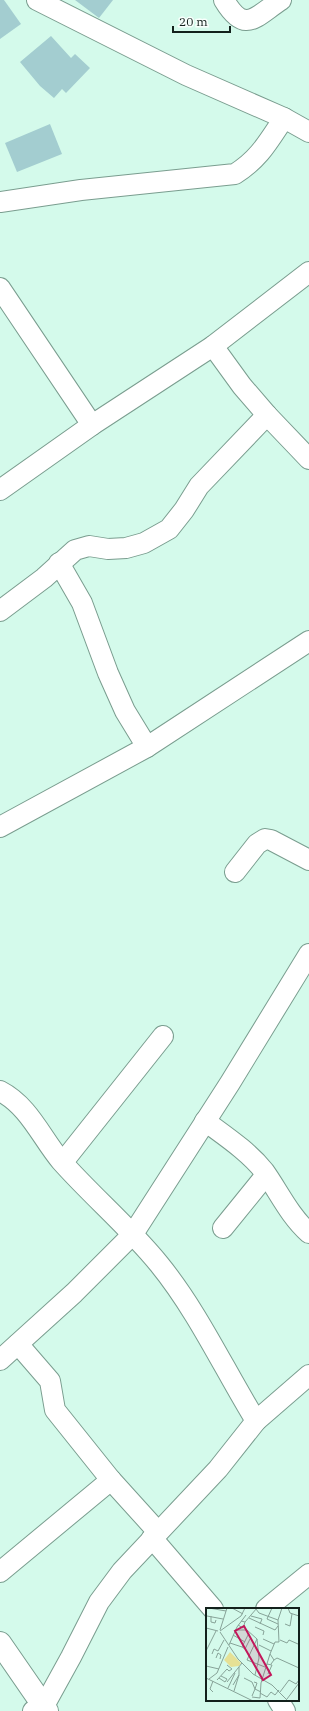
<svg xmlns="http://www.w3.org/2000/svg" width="309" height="1711" font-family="'IBM Plex Serif',serif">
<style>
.building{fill:#a3cdd0}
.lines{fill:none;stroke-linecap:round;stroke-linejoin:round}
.minor-casing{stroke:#7a9d8f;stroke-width:22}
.secondary-casing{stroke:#7a9d8f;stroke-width:24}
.minor{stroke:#fff;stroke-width:20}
.secondary{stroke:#fff;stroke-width:22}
.inset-road{fill:none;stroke:#87a398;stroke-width:1}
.view{fill:#c2185b;fill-opacity:0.15;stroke:#c2185b;stroke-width:2}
.inset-edge{fill:none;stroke:#13211c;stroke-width:2}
</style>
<rect width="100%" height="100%" fill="#d4faeb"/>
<!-- building -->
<g class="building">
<polygon points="0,0 4,0 21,24 0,39"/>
<polygon points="75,0 113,0 99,18"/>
<polygon points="51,36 71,58 75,54 90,68 66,93 62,89 54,98 40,86 20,62"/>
<polygon points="50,124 62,154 17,172 5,143"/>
</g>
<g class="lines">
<defs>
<g id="minor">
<polyline points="37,0 186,75 284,118 309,132"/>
<path d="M224,0C245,35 255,17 281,0"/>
<path d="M0,202L81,190L235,174C259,159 268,142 284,118"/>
<polyline points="0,288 92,425"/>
<polyline points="213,346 242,386 267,415 309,459"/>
<polyline points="0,490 92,425 213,346 309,272"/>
<polyline points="59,563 82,603 108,673 125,711 147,747"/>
<polyline points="0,611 44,578 75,550 89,546 108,549 126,548 144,543 169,529 184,510 199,486 267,415"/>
<polyline points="0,827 147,747 309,641"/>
<polyline points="235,872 257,844 265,839 271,840 309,860"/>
<path d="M0,1091C29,1106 41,1137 61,1161C93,1197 129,1227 159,1264C198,1312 224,1369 256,1421"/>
<path d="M205,1121C225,1136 248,1151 264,1171C279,1192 289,1215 309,1233"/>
<polyline points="63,1162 163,1036"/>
<polyline points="223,1228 266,1175"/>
<polyline points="0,1360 74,1293 133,1234 230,1083 309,954"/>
<polyline points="111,1480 158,1532"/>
<polyline points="152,1538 213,1609"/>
<polyline points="0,1572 111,1480 55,1410 50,1381 18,1344"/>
<polyline points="266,1609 309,1574"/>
<polyline points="278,1700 285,1711"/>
<polyline points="33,1711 44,1706 71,1657 99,1602 122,1571 218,1469 256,1421 309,1375"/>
</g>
<polyline id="secondary" points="0,1643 47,1711"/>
</defs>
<!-- minor casing -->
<use href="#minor" class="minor-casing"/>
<!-- secondary casing -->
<use href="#secondary" class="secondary-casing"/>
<!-- minor -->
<use href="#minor" class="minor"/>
<!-- secondary -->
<use href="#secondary" class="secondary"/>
</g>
<!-- overview -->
<g transform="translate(206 1608)">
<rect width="93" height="93" fill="#d4faeb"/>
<path d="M24,44L35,55L33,58L25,59L18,52Z" fill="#e6e195"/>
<path class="inset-road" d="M3,0L20,3M26,0L37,6M66,0L61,11L72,16M82,0L84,5L93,8M50,1L53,5L72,12M1,8L17,11M5,8V14L9,15L10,12M45,8L56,11L54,16M43,10L69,22L72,18M35,13L39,14L51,0M79,16L84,18L86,6M32,17L37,20L39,14M49,19L58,23L57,27M0,20L12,23M14,22L21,0M29,22H41L51,31L41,52L59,59M14,23L35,8L39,0M14,24L32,51L47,66L66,77L82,93M27,27L39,34M57,31L68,36M74,32L81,35L83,32L92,36M24,35L36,39L43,25M23,37L31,19L40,7M53,37L65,43M36,39L39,41L44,31M0,43L10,23M6,46L8,41L12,43L18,32M64,46L68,52L65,56M10,50L12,45L15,47L14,51M68,52L71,50L93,60M61,56L66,57L62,66M0,58L13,61M49,67L53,50L51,31M0,70L47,93M13,70L19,74L21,71L15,68M38,70L46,74L49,81L46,88M3,71L11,65L22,39M11,72L21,61L23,63L26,61L21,57M21,74L36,55M48,74L51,75L49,81L55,84M27,77L33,67V59M22,80L29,65M28,83L33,67M7,84L4,81L7,73M74,84L83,72L90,76L93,72M54,85L61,89L65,84L69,87L73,82M46,89L54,90L55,75L64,46L69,34H73L72,12L76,0M81,91L93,75"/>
<path class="view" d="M38,18L65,67L57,72L29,23Z"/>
<rect width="93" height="93" class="inset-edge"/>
</g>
<!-- scale -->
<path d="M173 26v6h57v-6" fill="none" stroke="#13211c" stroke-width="2"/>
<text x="179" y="26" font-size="12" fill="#13211c" stroke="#f8fffc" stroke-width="3" paint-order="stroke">20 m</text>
</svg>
